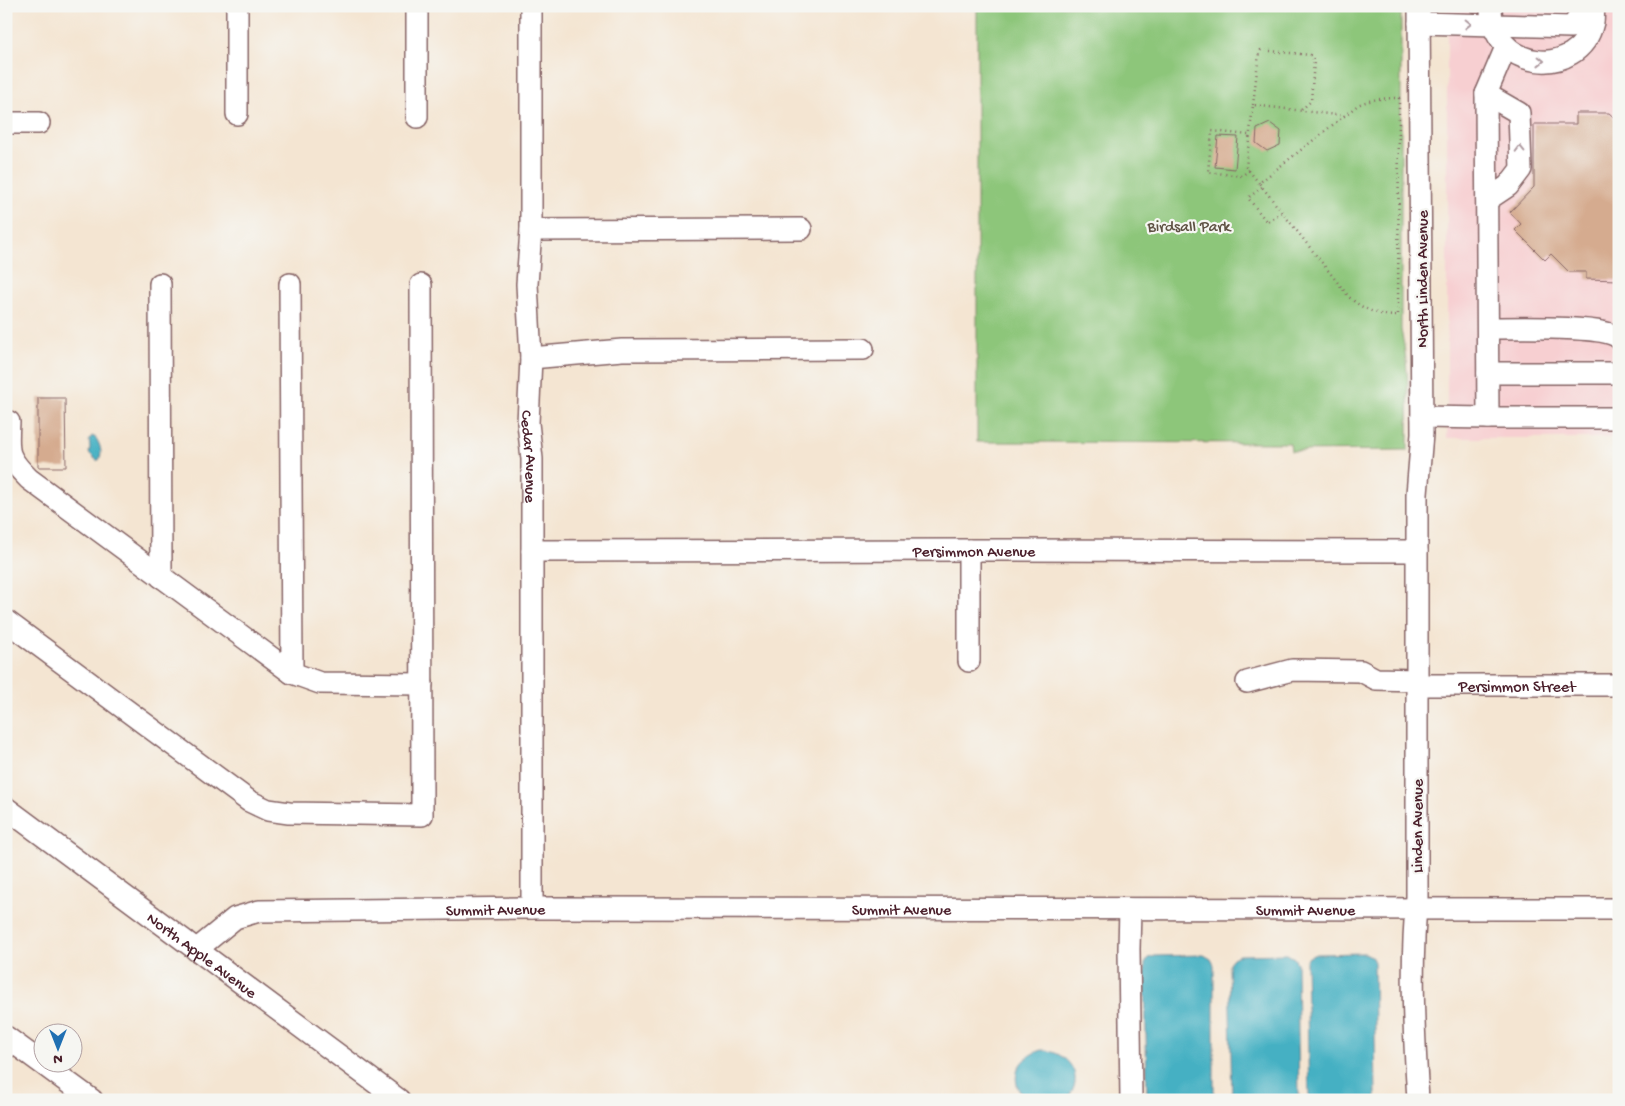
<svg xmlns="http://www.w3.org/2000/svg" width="1625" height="1106" font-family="'Gochi Hand',sans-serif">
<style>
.built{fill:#f7cfd1}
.green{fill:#8dc67a;stroke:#6c7252}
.water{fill:#45b0c3;stroke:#486877}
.building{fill:#d5ab8f}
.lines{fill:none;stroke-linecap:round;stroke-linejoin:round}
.minor-casing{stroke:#866465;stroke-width:24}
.path{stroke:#866465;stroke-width:2.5;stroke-dasharray:1 4;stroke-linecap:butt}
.minor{stroke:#fff;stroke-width:21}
.oneway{stroke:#ae9aa0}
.labels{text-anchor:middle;stroke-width:4.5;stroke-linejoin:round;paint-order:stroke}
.park-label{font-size:16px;fill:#5e5143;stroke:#f6f6f2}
.street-label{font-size:16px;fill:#4a1f2b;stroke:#f6f6f2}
</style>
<rect width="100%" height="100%" fill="#f6f6f2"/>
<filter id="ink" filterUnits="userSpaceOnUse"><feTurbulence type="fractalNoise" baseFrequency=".02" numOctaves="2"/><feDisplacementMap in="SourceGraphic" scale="10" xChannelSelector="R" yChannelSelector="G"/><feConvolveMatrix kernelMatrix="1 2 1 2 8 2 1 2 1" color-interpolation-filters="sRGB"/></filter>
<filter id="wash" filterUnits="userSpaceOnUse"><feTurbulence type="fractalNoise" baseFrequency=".0096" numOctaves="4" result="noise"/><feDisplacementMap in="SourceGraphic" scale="20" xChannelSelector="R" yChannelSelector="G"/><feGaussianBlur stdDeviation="1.12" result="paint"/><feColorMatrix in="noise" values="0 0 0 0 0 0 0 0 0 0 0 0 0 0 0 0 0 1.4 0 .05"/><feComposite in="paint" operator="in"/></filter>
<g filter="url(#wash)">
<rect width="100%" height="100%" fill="#f4e5d2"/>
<!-- built -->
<rect class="built" x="1447" y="6" width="172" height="432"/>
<!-- green -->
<path class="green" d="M977,6H1401V330C1410,369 1408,410 1408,450L1291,451L1290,443L977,442Z"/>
<!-- water -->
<g class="water">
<path d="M92,436L96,438C100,445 103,452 99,460H96L89,453L90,447L89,440Z"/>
<polygon points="1365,953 1371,956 1374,962 1376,1097 1374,1100 1309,1100 1306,961 1309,957 1316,954"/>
<polygon points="1287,954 1294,958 1297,963 1299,1100 1232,1100 1229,963 1233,958 1239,955"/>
<polygon points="1204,955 1211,959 1214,965 1214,1100 1147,1100 1145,964 1149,958 1155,956"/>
<path d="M1041,1050C1069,1051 1087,1078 1066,1100H1025C1008,1079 1017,1058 1041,1050Z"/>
</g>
<g id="blocks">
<!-- building -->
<g class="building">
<polygon points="1576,113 1609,113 1619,122 1619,280 1586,279 1586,272 1569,272 1551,254 1545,260 1515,230 1521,224 1510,212 1534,187 1534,124 1576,124"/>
<polygon points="1270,123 1281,131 1280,145 1267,151 1256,143 1257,129"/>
<polygon points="1218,136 1238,137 1235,169 1215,167"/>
<polygon points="38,398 65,398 66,467 38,467"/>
</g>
</g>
</g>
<g filter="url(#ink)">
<use href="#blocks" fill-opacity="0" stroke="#866465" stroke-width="1"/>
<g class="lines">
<defs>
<g id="minor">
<polyline points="237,6 237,114"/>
<polyline points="417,6 417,117"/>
<path id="s1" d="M531,6V230L527,284L531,358L528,423L532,459V908"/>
<path d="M1491,6C1489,70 1579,82 1593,22C1594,17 1593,11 1594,6"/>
<path d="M1419,23L1571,27C1578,20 1580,16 1580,6"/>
<polyline points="1486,94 1519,113 1521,169 1508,186 1487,200"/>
<polyline points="6,123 39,123"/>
<polyline points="531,230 801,229"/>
<polyline points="160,284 161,577"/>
<polyline points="290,284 292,673"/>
<path d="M1488,328C1511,328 1605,325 1619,338"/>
<polyline points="531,358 622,350 863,349"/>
<polyline points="1488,373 1619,373"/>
<polyline points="1422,417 1488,418 1486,94 1506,47"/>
<polyline points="1488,418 1619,418"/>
<path d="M9,422C7,453 7,457 29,479L292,673L320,683L422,684"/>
<path id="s2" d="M532,551L969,550L1417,551"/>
<polyline points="6,621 249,801 268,810 289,813 422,815 421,285"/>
<polyline points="969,661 969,550"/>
<polyline points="1247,682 1292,670 1361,671 1376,679 1416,680"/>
<path id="s3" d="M1416,685H1619"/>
<path id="s4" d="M6,808L399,1100"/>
<polyline points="1130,909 1129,949 1131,1100"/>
<path id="s5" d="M196,950L235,918L259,911L532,908L1619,909"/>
<polyline points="6,1037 92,1100"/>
<path d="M1418,1100C1414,1033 1410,964 1417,897V494L1422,434L1419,6"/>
</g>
</defs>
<!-- minor casing -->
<use href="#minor" class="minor-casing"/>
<!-- path -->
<g class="path">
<path d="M1399,98L1398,316C1380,316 1363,310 1349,297L1259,183L1358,105C1373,98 1387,98 1403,98"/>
<polyline points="1253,105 1259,53 1261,50 1311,55 1314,61 1311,101 1300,111"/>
<polyline points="1249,170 1242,176 1208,172 1212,131 1249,135"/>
<polyline points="1259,183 1246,167 1253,105 1345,116"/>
<polyline points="1262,187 1248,198 1267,222 1282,212"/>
</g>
<!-- minor -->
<use href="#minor" class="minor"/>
</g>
<!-- one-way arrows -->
<defs><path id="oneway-chevron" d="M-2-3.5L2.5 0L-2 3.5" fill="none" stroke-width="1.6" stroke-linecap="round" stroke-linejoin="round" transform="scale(1.25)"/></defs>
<g class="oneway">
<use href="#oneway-chevron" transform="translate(1468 24) rotate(1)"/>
<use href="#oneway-chevron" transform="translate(1541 61) rotate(1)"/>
<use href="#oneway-chevron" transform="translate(1520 149) rotate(-91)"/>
</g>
</g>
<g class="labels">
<!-- park labels -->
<g class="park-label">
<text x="1189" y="231">Birdsall Park</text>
</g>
<!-- street labels -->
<g class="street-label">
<text transform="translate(1421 279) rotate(-90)" y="6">North Linden Avenue</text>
<text dy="6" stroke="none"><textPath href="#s1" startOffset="451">Cedar Avenue</textPath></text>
<text dy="6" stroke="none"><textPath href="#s2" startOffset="442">Persimmon Avenue</textPath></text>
<text dy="6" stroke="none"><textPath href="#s3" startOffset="101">Persimmon Street</textPath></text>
<text transform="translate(1416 826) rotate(-90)" y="6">Linden Avenue</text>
<text dy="6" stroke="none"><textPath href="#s5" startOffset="312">Summit Avenue</textPath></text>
<text dy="6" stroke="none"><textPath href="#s5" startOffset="718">Summit Avenue</textPath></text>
<text dy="6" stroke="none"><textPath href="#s5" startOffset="1122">Summit Avenue</textPath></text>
<text dy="6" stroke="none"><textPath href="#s4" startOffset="245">North Apple Avenue</textPath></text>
</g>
</g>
<!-- margin -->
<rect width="1625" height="1106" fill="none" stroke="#f6f6f2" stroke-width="25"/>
<!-- north arrow -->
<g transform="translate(58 1048) rotate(180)"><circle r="24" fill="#f6f6f2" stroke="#b1a0a2"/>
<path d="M0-4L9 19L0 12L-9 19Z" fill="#1f6fb2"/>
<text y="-8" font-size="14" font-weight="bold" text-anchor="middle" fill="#4a1f2b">N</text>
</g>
</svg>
